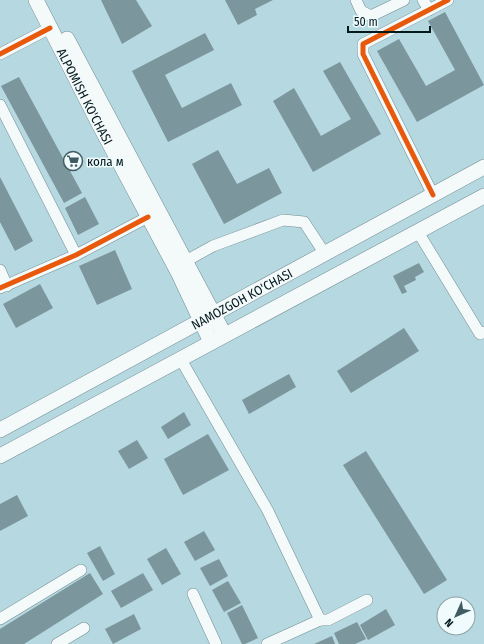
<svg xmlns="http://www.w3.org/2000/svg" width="484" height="644" font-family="'Fira Sans Condensed',sans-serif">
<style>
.building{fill:#7b969c}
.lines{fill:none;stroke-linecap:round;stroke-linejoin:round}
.minor-casing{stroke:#718d92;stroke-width:12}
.major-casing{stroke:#718d92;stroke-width:16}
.minor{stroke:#f4f9fa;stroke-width:11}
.major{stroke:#f4f9fa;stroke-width:15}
.cycleway-casing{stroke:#effbfd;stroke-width:8}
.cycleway{stroke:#e8590c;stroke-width:5}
.labels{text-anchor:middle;stroke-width:3;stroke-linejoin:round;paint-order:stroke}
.street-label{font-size:13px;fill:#01181d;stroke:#effbfd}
.poi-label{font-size:13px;fill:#01181d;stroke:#effbfd;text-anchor:start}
</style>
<rect width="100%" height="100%" fill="#b6d8e0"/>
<!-- building -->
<g class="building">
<polygon points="101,0 136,0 152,26 122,44"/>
<polygon points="225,0 273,0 255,9 257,15 238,25"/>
<polygon points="445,12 484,85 417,122 377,51 399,39 426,86 455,70 428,21"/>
<polygon points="205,33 214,50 165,75 182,108 231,83 242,105 168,142 132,71"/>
<polygon points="340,62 381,134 313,172 273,101 294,88 321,136 351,119 323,71"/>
<polygon points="19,77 82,193 64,203 1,86"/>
<polygon points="218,150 237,184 269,168 282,193 224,224 192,164"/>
<polygon points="0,177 33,241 15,251 0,222"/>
<polygon points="85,197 99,224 78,235 65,208"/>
<polygon points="115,250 132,289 97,305 79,266"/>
<polygon points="419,263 424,272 415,277 416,280 404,286 407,292 402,294 393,276"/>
<polygon points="40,284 53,308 16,328 3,304"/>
<polygon points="404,328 419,351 351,393 337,371"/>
<polygon points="289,374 296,387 249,414 242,400"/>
<polygon points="184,412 191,425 168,439 161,427"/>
<polygon points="208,434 229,470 183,495 164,459"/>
<polygon points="137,440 148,458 129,469 118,451"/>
<polygon points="366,451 447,580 424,594 343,465"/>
<polygon points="17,495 28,516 0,531 0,504"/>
<polygon points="204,531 215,550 195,561 184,542"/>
<polygon points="100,546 115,574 103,581 87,553"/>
<polygon points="166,548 181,574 162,585 147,559"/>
<polygon points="219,559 228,576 210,586 200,568"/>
<polygon points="90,573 103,594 24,644 0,644 0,629"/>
<polygon points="143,573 153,590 121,608 111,591"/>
<polygon points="228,581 241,603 224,612 212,590"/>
<polygon points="242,605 258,638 245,644 242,644 227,613"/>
<polygon points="386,609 395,625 368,640 360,625"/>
<polygon points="134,614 141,629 113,644 105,629"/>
<polygon points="357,622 366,639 355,644 339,644 334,633"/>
<polygon points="332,636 335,644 314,644"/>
</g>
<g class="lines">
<defs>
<g id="minor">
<polyline points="356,0 361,11 371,16 404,0"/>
<polyline points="423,0 429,10"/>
<polyline points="0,54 50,28"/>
<polyline points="0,105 76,255"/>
<polyline points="433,195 363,54 363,44 448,0"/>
<polyline points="418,232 480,334 484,332"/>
<polyline points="184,262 213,246 283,220 304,222 325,254"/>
<polyline points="0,270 7,286"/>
<polyline points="0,288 76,255 148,217"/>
<polyline points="180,358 268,511 320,620"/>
<polyline points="193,594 216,644"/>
<polyline points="0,619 81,570"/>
<polyline points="57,644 84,628"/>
<polyline points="267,644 320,620 328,620 367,600"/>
</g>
<g id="major">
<path id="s1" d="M36,0L98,122L179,274L211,342"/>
<polyline points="67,39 224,334"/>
<path id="s2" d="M0,430L484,167"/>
<polyline points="0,456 484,196"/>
</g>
</defs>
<!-- minor casing -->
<use href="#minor" class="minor-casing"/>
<!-- major casing -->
<use href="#major" class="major-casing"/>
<!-- minor -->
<use href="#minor" class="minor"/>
<!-- major -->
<use href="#major" class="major"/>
<defs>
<g id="cycleway">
<polyline points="0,54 50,28"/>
<polyline points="433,195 363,54 363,44 448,0"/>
<polyline points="0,288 76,255 148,217"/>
</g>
</defs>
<!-- cycleway casing -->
<use href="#cycleway" class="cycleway-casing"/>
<!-- cycleway -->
<use href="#cycleway" class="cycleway"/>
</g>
<!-- icons -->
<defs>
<symbol id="supermarket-ring" viewBox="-11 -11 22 22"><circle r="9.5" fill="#effbfd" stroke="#405b61" stroke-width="1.5"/><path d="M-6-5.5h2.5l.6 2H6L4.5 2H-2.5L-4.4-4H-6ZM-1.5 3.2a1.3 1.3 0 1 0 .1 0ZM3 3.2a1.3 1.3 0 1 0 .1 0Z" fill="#405b61"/></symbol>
</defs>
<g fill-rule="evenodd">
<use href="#supermarket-ring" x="62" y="150" width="22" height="22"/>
</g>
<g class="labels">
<!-- street labels -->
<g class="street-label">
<text dy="5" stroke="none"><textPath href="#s1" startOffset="108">ALPOMISH KO'CHASI</textPath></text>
<text dy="5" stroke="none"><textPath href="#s2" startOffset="275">NAMOZGOH KO'CHASI</textPath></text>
</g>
<!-- poi labels -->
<g class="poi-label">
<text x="87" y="166">кола м</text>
</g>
</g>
<!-- north arrow -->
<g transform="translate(456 616) rotate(225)"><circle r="19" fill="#effbfd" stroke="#90a0a3"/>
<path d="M0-3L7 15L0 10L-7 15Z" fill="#405b61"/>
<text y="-6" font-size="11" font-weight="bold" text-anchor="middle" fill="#01181d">N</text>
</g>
<!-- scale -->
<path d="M348 26v6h82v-6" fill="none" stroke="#01181d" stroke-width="2"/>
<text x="354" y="26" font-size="12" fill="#01181d" stroke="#effbfd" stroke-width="3" paint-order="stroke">50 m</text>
</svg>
